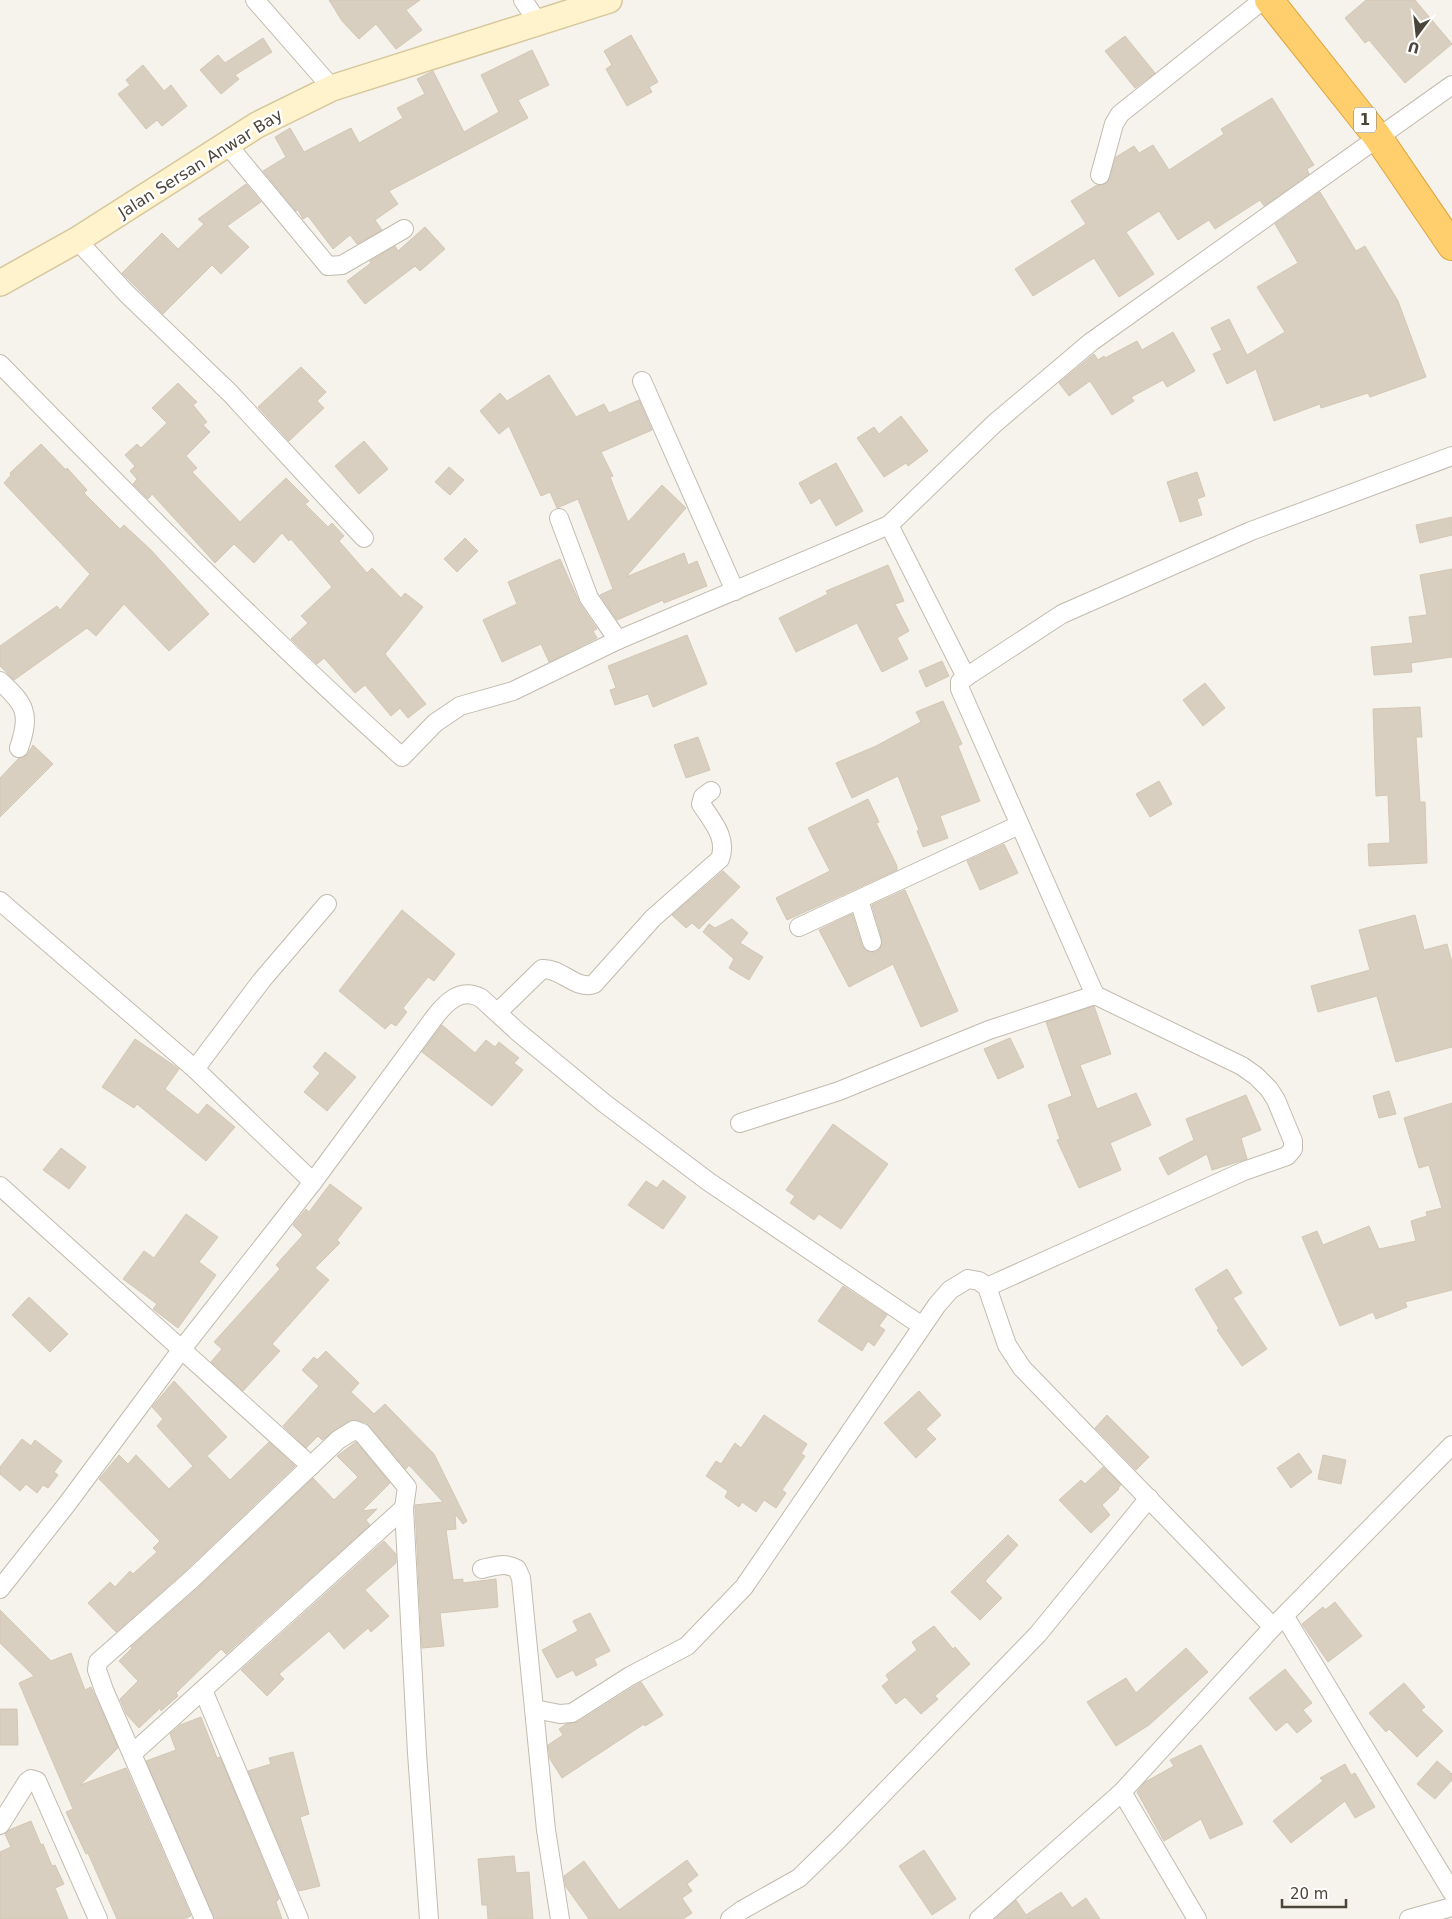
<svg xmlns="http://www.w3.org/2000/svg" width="1452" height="1919" font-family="'DejaVu Sans',sans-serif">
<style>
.building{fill:#d8cfc1;stroke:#d3c7b4}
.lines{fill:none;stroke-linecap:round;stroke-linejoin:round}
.street-casing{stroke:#c2bbae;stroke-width:20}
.secondary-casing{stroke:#d6c79b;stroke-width:28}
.highway-casing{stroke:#e0a43c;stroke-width:30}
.street{stroke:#fff;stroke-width:18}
.secondary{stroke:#fff3cd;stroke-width:25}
.highway{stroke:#ffcf6e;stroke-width:28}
.labels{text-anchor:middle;stroke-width:5;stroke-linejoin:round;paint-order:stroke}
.shield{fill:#fff;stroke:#817c74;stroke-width:1}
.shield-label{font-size:15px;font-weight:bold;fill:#4b4439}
.street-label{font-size:16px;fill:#4b4439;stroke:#fff}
</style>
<rect width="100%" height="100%" fill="#f6f3ec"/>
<!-- building -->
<g class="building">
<polygon points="329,0 420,0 406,10 422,30 396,49 376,24 359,39 342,21"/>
<polygon points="1366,0 1415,0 1452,44 1405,83 1369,40 1365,43 1345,18"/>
<polygon points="631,35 658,82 649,87 652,92 627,106 606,69 612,65 604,51"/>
<polygon points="1125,36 1155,73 1135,88 1105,51"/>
<polygon points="263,38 272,52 235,75 239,79 221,94 200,70 218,55 225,63"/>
<polygon points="532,50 549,85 518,100 528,118 389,191 398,204 375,220 382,230 357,244 350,235 333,249 308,216 303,219 298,210 296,211 263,171 286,157 275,137 290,128 304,152 351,128 359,143 403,118 397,108 425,94 417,79 433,71 464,132 499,112 481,75"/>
<polygon points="143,65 164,91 171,85 187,106 162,126 157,120 146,129 118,94 130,85 126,80"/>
<polygon points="1272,98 1314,165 1307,169 1309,174 1264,206 1260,200 1215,229 1209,220 1178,240 1159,211 1126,232 1154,274 1119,297 1094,258 1033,296 1015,269 1086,224 1071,201 1097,185 1102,185 1108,182 1116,157 1134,146 1139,153 1153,145 1169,170 1224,134 1221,129"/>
<polygon points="246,184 261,202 227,226 249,247 221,274 212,265 163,314 122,273 162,233 178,249 204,224 198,219"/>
<polygon points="1320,192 1356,251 1365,246 1398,301 1426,377 1370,397 1368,393 1321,408 1320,404 1274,421 1256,369 1227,384 1213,354 1222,350 1211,328 1229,319 1247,355 1285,332 1257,287 1298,263 1275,224"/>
<polygon points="425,227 445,249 420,271 415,266 365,304 347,281 371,263 370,261 395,246 398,251"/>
<polygon points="1173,332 1195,371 1167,387 1163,380 1131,397 1134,401 1112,415 1090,381 1069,396 1059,383 1094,354 1098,360 1104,356 1105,358 1137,341 1142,350"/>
<polygon points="301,367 326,392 317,401 324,408 289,441 258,407"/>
<polygon points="549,375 576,417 604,404 609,413 639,400 652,430 601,452 613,476 610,477 628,522 662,485 686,508 626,577 684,553 688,565 697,561 707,586 664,603 663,600 617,620 600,595 613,589 578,499 557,508 550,492 541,496 509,426 499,434 480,411 500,393 507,401"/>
<polygon points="178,383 197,402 193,405 207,422 203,425 210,432 186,456 197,468 192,472 240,522 286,478 309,501 305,504 328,527 332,523 344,536 339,541 367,573 372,568 401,598 405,593 423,607 385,654 426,704 408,718 400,708 391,716 365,685 355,693 324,658 317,664 291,639 308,623 301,616 332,587 291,539 289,541 282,533 254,563 234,544 215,563 152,494 148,499 133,484 137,479 130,471 135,466 125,455 137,444 141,448 167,423 152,408"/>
<polygon points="901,416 928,451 908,466 906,463 884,477 857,438 874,427 879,434"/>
<polygon points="364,441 388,469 359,494 335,466"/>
<polygon points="41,444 66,470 67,468 87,490 84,493 120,529 124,525 151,550 209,614 169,651 124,604 96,636 87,628 14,680 0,666 0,646 57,606 60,610 90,574 4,483 11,475 10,473"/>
<polygon points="836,463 863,511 836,526 820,498 811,504 799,483"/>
<polygon points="449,467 464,480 450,495 435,482"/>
<polygon points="1197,472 1205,496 1197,499 1202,515 1180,522 1167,482"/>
<polygon points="1452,517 1452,535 1420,543 1416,525"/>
<polygon points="465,538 478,551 457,572 444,559"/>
<polygon points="560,559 580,604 597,629 593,631 597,638 549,662 541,644 502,662 483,620 517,604 508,582"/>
<polygon points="888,565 904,601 895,604 909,631 897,638 908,659 882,672 857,623 796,652 779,618 828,594 826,591"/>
<polygon points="1452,569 1452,657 1411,663 1412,672 1374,675 1371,647 1413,643 1409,617 1427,615 1420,575"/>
<polygon points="687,635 707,684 653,707 648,694 615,705 610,690 616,688 608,666"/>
<polygon points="942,661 949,676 926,687 919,671"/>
<polygon points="1205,683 1225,708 1203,726 1183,700"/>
<polygon points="943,701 962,744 958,746 980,801 940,816 948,838 923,847 917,831 919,830 898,776 852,798 836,763 876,746 921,722 916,712"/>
<polygon points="1420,707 1422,737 1416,737 1420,802 1425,802 1427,863 1369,866 1368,844 1390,843 1388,795 1376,796 1373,709"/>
<polygon points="698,737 710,770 686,778 674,745"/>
<polygon points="33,745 53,764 0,817 0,778 19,758 27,755"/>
<polygon points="1159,781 1172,804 1150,817 1136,794"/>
<polygon points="868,799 879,822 876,823 897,866 897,870 787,920 776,898 830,871 808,828"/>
<polygon points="1004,844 1018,873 980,890 967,861"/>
<polygon points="723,871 740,887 699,929 692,923 686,928 672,915"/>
<polygon points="905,890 958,1011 921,1027 893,964 849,987 819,930 852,914 862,946 869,952 876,952 880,949 882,939 872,905"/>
<polygon points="402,910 455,954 434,981 428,977 403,1008 407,1012 396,1026 391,1023 385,1029 339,991"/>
<polygon points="1415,915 1424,950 1447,944 1452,962 1452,1047 1396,1062 1377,996 1318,1012 1311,986 1370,970 1359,930"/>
<polygon points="732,919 748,933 740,943 763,957 749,980 729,968 734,959 703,932 709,924 715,928"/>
<polygon points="1094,1006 1111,1054 1080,1065 1097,1109 1136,1093 1151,1125 1110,1143 1121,1170 1079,1188 1057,1140 1060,1139 1048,1105 1072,1096 1046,1022"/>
<polygon points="442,1025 475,1053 486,1040 495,1047 499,1042 519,1058 514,1063 523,1070 492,1106 422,1052"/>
<polygon points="1010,1038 1024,1067 998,1079 984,1049"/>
<polygon points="135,1039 179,1069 165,1089 198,1115 207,1104 235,1127 206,1161 137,1104 134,1108 102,1087"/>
<polygon points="325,1052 356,1077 327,1111 304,1092 320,1073 313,1067"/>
<polygon points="1389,1091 1396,1114 1379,1118 1373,1096"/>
<polygon points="1246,1095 1261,1130 1241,1138 1247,1159 1212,1170 1207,1154 1168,1175 1159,1158 1194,1140 1186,1119"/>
<polygon points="1452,1103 1452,1290 1405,1302 1407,1307 1376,1319 1373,1312 1340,1326 1302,1237 1317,1231 1323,1245 1369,1226 1379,1249 1416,1241 1411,1221 1427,1216 1426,1212 1442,1208 1429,1165 1419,1168 1404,1118"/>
<polygon points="833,1124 888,1164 841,1229 819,1214 814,1220 790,1203 795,1196 786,1190"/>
<polygon points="61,1148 86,1167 69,1189 43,1170"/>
<polygon points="663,1180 686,1197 663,1229 628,1205 646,1181 657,1188"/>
<polygon points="330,1184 362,1208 337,1240 340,1243 315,1268 329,1280 272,1344 280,1351 243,1391 211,1362 222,1349 214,1342 280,1269 276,1265 303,1235 293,1225 306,1209 309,1212"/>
<polygon points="186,1214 218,1237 199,1262 216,1275 178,1328 153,1309 157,1304 123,1279 144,1251 154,1258"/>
<polygon points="1227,1269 1242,1293 1233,1298 1267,1349 1242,1366 1217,1330 1219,1329 1195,1289"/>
<polygon points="843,1286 887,1315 879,1326 885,1330 874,1346 868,1341 862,1351 818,1321"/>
<polygon points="29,1297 68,1334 50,1352 12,1315"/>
<polygon points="326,1351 359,1383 351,1392 374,1414 385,1404 434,1454 467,1521 463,1524 455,1514 456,1529 446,1530 453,1580 463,1579 463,1583 496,1579 498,1607 440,1613 444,1646 422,1648 415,1508 415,1505 443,1502 409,1465 406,1469 366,1423 357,1420 349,1421 322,1440 318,1436 306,1448 283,1426 319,1386 302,1370 314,1357 317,1360"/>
<polygon points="174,1381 227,1437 207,1456 230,1480 269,1442 295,1466 185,1571 116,1632 88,1603 110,1582 115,1587 130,1571 133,1574 157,1552 153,1548 160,1541 99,1479 119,1455 128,1464 136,1455 169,1489 193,1466 157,1426 163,1419 152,1407"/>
<polygon points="919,1391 941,1415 926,1429 936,1439 916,1458 884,1423"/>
<polygon points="764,1415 807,1444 801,1454 805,1456 782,1490 786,1493 776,1508 764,1500 756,1512 742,1502 739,1507 725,1497 728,1491 706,1476 716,1461 721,1464 735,1443 741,1448"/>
<polygon points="1107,1415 1149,1457 1136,1470 1095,1428"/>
<polygon points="22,1439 31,1446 35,1440 62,1461 54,1472 58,1475 48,1488 43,1485 37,1493 26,1484 20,1491 0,1474 0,1467"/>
<polygon points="356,1442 390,1483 362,1511 377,1509 366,1520 370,1525 226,1654 221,1649 176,1693 178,1696 161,1711 160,1708 139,1728 127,1715 120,1699 138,1681 119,1661 132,1648 131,1647 199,1587 313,1478 334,1500 358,1477 337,1456"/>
<polygon points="1299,1453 1312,1472 1291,1488 1277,1468"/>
<polygon points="1323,1455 1346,1460 1341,1484 1318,1479"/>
<polygon points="1103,1467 1121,1485 1118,1488 1119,1489 1102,1505 1110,1515 1091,1533 1059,1500 1081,1480 1085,1484"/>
<polygon points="1008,1535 1018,1545 985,1581 1002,1598 980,1620 951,1592"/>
<polygon points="384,1541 396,1554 396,1563 365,1590 389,1616 371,1632 368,1628 344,1649 329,1631 279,1674 284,1679 267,1696 241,1670"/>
<polygon points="1335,1602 1362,1636 1328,1662 1302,1624 1323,1607 1325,1610"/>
<polygon points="0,1610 51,1661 71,1653 85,1690 91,1687 118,1748 80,1785 126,1768 191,1916 184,1919 117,1919 88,1853 86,1854 66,1812 73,1809 19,1683 34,1676 0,1643"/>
<polygon points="590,1613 610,1651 594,1659 597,1665 576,1676 573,1670 557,1678 542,1650 578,1631 573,1621"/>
<polygon points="934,1626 953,1649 955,1647 970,1664 935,1696 938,1699 921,1714 905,1697 896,1704 882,1686 889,1680 886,1675 917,1650 912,1642"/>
<polygon points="1186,1648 1208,1672 1149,1725 1116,1746 1087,1702 1126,1678 1136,1693"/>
<polygon points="1285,1669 1312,1703 1303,1710 1312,1721 1297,1733 1287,1722 1276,1731 1249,1698"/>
<polygon points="641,1682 663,1715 645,1726 644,1724 562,1778 550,1759 548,1745 563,1735 559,1729 566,1724 578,1722"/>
<polygon points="1404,1683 1425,1707 1421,1710 1443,1731 1417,1757 1389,1729 1386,1732 1369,1713"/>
<polygon points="0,1709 17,1709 18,1745 0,1745"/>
<polygon points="201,1717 217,1758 220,1757 279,1899 276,1902 282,1919 214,1919 146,1761 176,1750 170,1734 180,1725"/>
<polygon points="1201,1745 1243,1824 1210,1839 1201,1819 1164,1841 1137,1792 1145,1782 1174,1766 1170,1760"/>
<polygon points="293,1752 309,1814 300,1817 320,1886 299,1891 248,1771 271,1764 269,1758"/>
<polygon points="1437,1761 1452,1774 1452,1780 1435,1799 1417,1784"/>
<polygon points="1345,1764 1351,1775 1355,1773 1375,1807 1355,1818 1345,1801 1291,1843 1273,1821 1323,1781 1320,1778"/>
<polygon points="31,1821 41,1845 43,1844 52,1866 55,1865 64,1884 55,1888 68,1919 0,1919 0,1852 11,1847 5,1834 9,1830"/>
<polygon points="924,1850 956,1899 932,1915 899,1866"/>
<polygon points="514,1856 516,1873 529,1872 533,1919 488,1919 487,1905 482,1905 478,1859"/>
<polygon points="687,1860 698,1875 687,1884 692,1891 682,1898 692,1913 683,1919 589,1919 566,1887 564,1876 584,1861 619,1910"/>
<polygon points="1061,1892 1072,1908 1086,1898 1100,1919 995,1919 1016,1900 1026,1915"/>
</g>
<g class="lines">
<defs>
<g id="street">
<polyline points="255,0 332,88"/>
<polyline points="523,0 539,24"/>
<polyline points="226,143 328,266 342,265 404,229"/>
<polyline points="1100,175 1114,124 1120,114 1263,0"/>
<polyline points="77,240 127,294 230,393 364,538"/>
<path d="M0,364C131,498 263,632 402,757L435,723L460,706L513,691L618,640L889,525L995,423L1091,342L1452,85"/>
<polyline points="642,381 735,591"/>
<polyline points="559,518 589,598 618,640"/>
<polyline points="889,525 966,677 1062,614 1251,531 1452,456"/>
<polyline points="966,677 960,682 960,689 1095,995"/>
<path d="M0,681C25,704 31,713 19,748"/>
<polyline points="859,900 872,942"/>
<polyline points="0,901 195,1069 313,1182"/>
<polyline points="799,927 1019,825"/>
<path d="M498,1012L542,969C560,967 577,991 594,984L653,918L720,859C728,838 712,821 701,804L703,797L711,791"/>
<polyline points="195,1069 262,980 327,904"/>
<polyline points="740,1123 839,1091 989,1030 1095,995 1242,1066 1256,1076 1269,1089 1276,1100 1293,1141 1293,1149 1287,1156 1244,1171 987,1287"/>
<polyline points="0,1186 311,1466"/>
<path d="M482,1569C494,1566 505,1562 517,1569L521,1578L546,1830L560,1919"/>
<path d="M0,1589L67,1504L182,1349L313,1182L434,1018C446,1002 461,987 481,998L518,1032L604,1103L709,1182L922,1326"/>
<polyline points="1285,1617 1452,1892"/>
<polyline points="203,1690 299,1919"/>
<polyline points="534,1709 560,1714 572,1713 630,1676 687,1646 744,1587 937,1305 950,1290 968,1279 979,1281 987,1287 1007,1345 1022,1368 1273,1627"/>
<polyline points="133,1753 404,1508"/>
<polyline points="1122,1792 1197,1919"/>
<polyline points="0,1825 27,1782 31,1779 37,1781 98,1919"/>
<polyline points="204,1919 104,1690 97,1670 98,1662 192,1579 338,1440 354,1430 362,1433 407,1487 404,1508 417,1753 429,1919"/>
<polyline points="730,1919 742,1910 799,1878 838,1840 1038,1634 1149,1498"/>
<polyline points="979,1919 1122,1792 1273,1627 1452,1445"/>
<polyline points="1409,1919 1452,1907"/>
</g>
<polyline id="secondary" points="0,283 77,240 257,125 332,88 609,0"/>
<polyline id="highway" points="1269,0 1377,136 1452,246"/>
</defs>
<!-- street casing -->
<use href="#street" class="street-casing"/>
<!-- secondary casing -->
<use href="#secondary" class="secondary-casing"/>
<!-- highway casing -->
<use href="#highway" class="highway-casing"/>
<!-- street -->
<use href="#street" class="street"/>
<!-- secondary -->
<use href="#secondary" class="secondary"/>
<!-- highway -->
<use href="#highway" class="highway"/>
</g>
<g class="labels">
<!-- shield labels -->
<rect class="shield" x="1354" y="107.5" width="22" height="25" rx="4"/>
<g class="shield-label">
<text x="1365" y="125">1</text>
</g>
<!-- street labels -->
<g class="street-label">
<text transform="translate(200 163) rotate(-32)" y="6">Jalan Sersan Anwar Bay</text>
</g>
</g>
<!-- north arrow -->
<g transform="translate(1417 35) rotate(195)" stroke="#ffffff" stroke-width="4" paint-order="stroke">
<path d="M0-4L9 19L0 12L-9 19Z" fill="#4b4439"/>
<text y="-8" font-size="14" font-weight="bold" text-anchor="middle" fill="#4b4439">U</text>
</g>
<!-- scale -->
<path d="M1282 1899v8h64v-8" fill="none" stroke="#4b4439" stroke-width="2.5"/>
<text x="1290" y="1899" font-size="15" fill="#4b4439" stroke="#ffffff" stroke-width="4" paint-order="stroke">20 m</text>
</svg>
